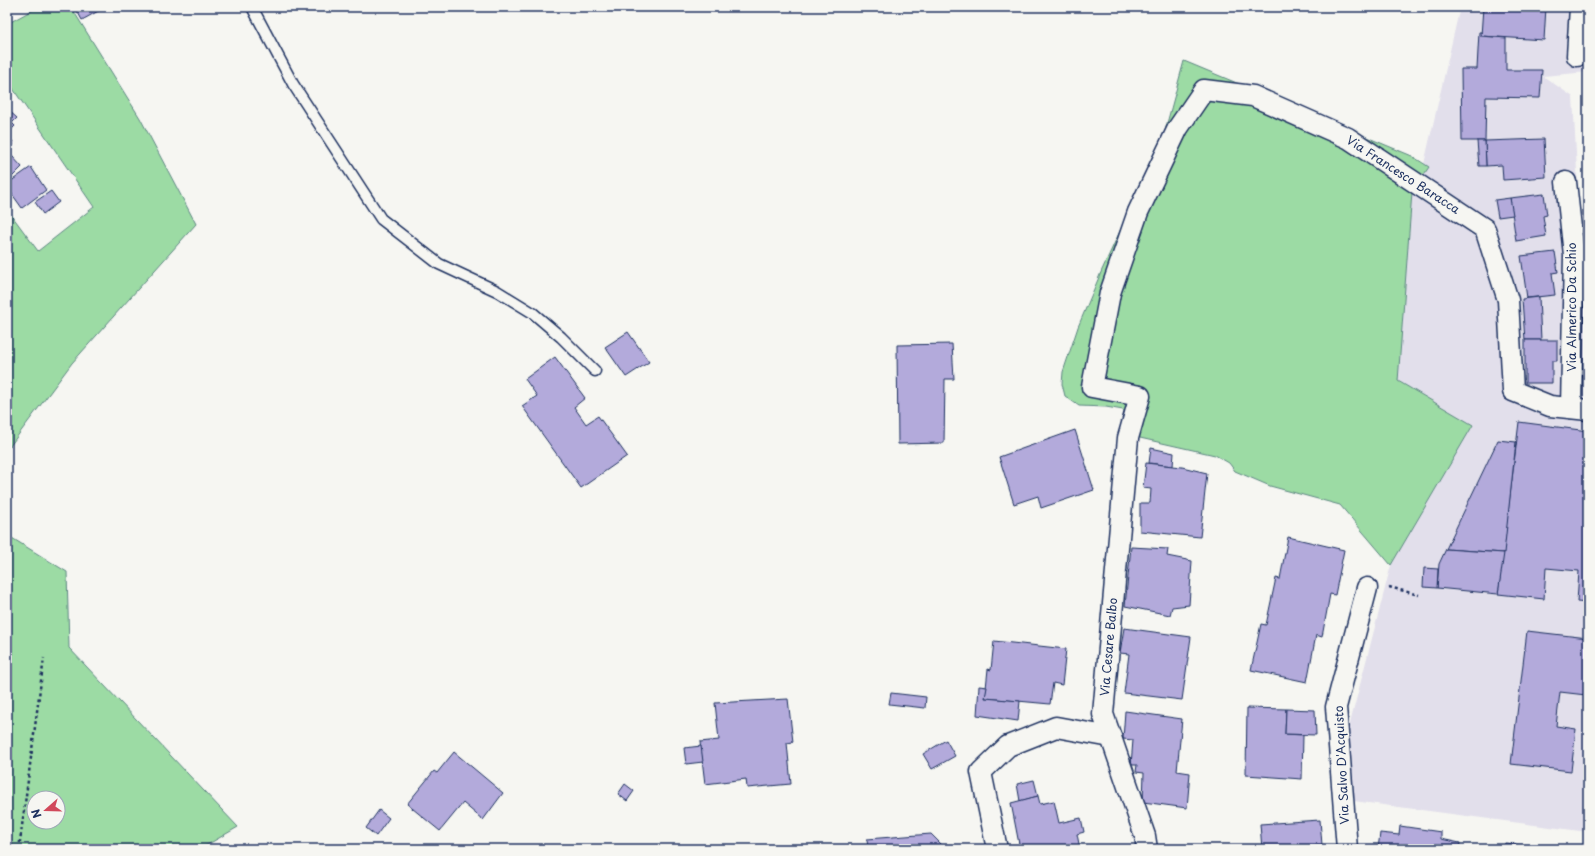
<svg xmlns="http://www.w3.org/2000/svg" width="1595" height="856" font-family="'Playpen Sans',sans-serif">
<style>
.built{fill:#e2dfeb}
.green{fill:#9cdba4;stroke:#5c8581;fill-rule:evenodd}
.building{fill:#b3aadb;stroke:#1b2f5e}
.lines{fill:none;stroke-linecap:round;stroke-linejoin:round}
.lane-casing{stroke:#1b2f5e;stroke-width:13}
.street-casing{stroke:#1b2f5e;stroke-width:23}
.path{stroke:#1b2f5e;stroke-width:2.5;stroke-dasharray:3 3;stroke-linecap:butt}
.lane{stroke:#f6f6f2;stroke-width:10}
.street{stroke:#f6f6f2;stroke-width:20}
.labels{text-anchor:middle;stroke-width:3;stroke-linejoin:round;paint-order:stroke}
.street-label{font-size:12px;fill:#1b2f5e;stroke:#f6f6f2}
</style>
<rect width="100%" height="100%" fill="#f6f6f2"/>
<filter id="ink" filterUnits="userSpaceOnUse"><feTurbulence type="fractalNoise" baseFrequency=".025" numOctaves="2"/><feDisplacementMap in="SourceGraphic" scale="8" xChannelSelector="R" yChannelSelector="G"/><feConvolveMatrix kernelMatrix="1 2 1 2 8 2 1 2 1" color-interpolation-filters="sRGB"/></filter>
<g filter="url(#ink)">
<!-- built -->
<polygon class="built" points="1460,7 1588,7 1588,72 1543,76 1573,97 1581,247 1588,249 1588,832 1346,800 1340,762 1391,565 1473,425 1398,381 1412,192 1429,167 1424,164"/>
<!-- green -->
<g class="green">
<polygon points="38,7 71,7 140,118 196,224 72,363 7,450 7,209 38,251 94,207 7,80 7,24"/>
<polygon points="1184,61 1412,156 1429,167 1412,192 1398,381 1473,425 1391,565 1340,505 1270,486 1235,471 1229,463 1215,455 1140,438 1123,410 1106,407 1079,406 1065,396 1062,384 1063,372 1078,327 1102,270 1163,138"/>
<path d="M7,535L67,572L69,648L238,827L200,849H7ZM34,798H58V822H34Z"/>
</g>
<!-- building -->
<g class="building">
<polygon points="75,7 100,7 102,9 82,20"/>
<polygon points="1483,7 1546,7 1544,40 1481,36"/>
<polygon points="1479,32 1481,32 1481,36 1506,38 1506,70 1542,70 1540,98 1486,97 1485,141 1462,141 1461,69 1477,69"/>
<polygon points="7,109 17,118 12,123 15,126 12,129 7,126"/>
<polygon points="7,126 12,129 7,135"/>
<polygon points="7,135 14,143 7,151"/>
<polygon points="1544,139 1546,177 1503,180 1502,165 1486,166 1485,141"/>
<polygon points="1477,141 1485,141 1486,166 1479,166"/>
<polygon points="12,156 22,167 12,177 7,172 7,160"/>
<polygon points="31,167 46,190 22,208 7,187 7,184"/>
<polygon points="51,191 59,202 43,214 35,202"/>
<polygon points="1544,194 1547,215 1543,216 1546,236 1516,241 1510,198"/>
<polygon points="1510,198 1513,215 1498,217 1495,200"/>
<polygon points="1555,252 1558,272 1552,273 1555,295 1527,298 1521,256"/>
<polygon points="1539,297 1541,340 1525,340 1522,299"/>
<polygon points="628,332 649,362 626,377 605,347"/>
<polygon points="1525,340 1557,340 1557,361 1552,361 1552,383 1525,383"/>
<polygon points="952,344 954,379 945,379 944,443 898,444 897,345"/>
<polygon points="555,357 585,398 574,407 586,424 598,416 627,456 581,488 522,406 537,396 525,379"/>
<polygon points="1519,422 1588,431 1588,603 1577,602 1579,571 1546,568 1544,599 1498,594"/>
<polygon points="1075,430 1094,490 1041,508 1038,496 1014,504 999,457"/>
<polygon points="1498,440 1516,442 1504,553 1446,549"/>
<polygon points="1151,448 1174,453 1173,466 1149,463"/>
<polygon points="1146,463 1182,467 1207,473 1200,537 1140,531 1140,503 1150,503 1151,489 1143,488"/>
<polygon points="1288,537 1344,550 1335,595 1330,594 1322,637 1316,635 1307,682 1251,670 1261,624 1266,625 1276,578 1280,579"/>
<polygon points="1131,547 1168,549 1167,556 1192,561 1189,605 1172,607 1170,615 1125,606"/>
<polygon points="1446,549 1504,553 1498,594 1437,588 1439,564"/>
<polygon points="1424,568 1438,569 1437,588 1423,587"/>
<polygon points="1124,628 1191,637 1182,700 1124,693 1129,654 1120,653"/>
<polygon points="1527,631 1588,638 1588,676 1586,695 1560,692 1556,726 1576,729 1571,771 1511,764"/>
<polygon points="994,641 1066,649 1062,685 1053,683 1050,704 985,698 988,669 991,670"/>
<polygon points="979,686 987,687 985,698 1020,701 1018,721 977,715"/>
<polygon points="891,693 926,697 925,708 889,704"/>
<polygon points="788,699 793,742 787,743 791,784 747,788 746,779 705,784 700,742 719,740 715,703"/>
<polygon points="1247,708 1286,709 1285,734 1303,735 1302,779 1246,775"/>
<polygon points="1286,709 1315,710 1316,735 1285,734"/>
<polygon points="1125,711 1182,719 1177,771 1190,773 1187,808 1143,802 1144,773 1136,772 1137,765 1131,765 1133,740 1123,739"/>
<polygon points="946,740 955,756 932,769 923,754"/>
<polygon points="701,746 703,762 686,764 684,748"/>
<polygon points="454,752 503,793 483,820 463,803 440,831 407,804 434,771 437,773"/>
<polygon points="1034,780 1038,796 1020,801 1017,784"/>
<polygon points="625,784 634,791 627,801 618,794"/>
<polygon points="1038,796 1040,804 1054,801 1059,823 1081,818 1084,832 1077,834 1080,849 1020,849 1011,803"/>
<polygon points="379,810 389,818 376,836 366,828"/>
<polygon points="1320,820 1322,845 1310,847 1311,849 1262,849 1260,824"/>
<polygon points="1400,826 1441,832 1441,839 1460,843 1459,849 1378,849 1380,833 1399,835"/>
<polygon points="931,834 946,849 868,849 867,839"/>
<polygon points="1505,843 1554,849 1504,849"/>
</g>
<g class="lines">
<defs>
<polyline id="lane" points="252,7 293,84 381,219 439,264 497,291 533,313 561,337 595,371"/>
<g id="street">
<polyline points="1577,56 1580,7"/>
<polyline points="1566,182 1574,255 1571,408"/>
<polyline points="997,849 981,772 1008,746 1056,727 1111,737"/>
<polyline points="1147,849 1145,836 1103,714 1128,438 1140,396 1092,387 1110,293 1138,212 1178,128 1204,90 1253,96 1348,138 1485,229 1508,300 1513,391 1550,406 1588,410"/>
<polyline points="1347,849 1336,707 1367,588"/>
</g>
</defs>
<!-- lane casing -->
<use href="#lane" class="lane-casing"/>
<!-- street casing -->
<use href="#street" class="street-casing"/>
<!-- path -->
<g class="path">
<polyline points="1389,587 1419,595"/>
<polyline points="19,849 44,658"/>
</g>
<!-- lane -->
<use href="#lane" class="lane"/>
<!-- street -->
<use href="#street" class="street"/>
</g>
</g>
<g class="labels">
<!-- street labels -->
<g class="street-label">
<text transform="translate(1403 175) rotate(33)" y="4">Via Francesco Baracca</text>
<text transform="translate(1572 307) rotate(-90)" y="4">Via Almerico Da Schio</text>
<text transform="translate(1109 647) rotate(-85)" y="4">Via Cesare Balbo</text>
<text transform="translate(1342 765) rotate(-93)" y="4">Via Salvo D'Acquisto</text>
</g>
</g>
<!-- margin -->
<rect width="1595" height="856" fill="none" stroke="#f6f6f2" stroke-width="24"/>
<rect x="12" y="12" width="1571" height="832" fill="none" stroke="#1b2f5e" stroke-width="1.5" filter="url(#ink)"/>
<!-- north arrow -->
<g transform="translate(46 810) rotate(250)"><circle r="19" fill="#f6f6f2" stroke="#9ea6b7"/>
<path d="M0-3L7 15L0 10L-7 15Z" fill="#d1495b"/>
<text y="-6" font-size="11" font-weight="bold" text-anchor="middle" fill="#1b2f5e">N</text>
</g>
</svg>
